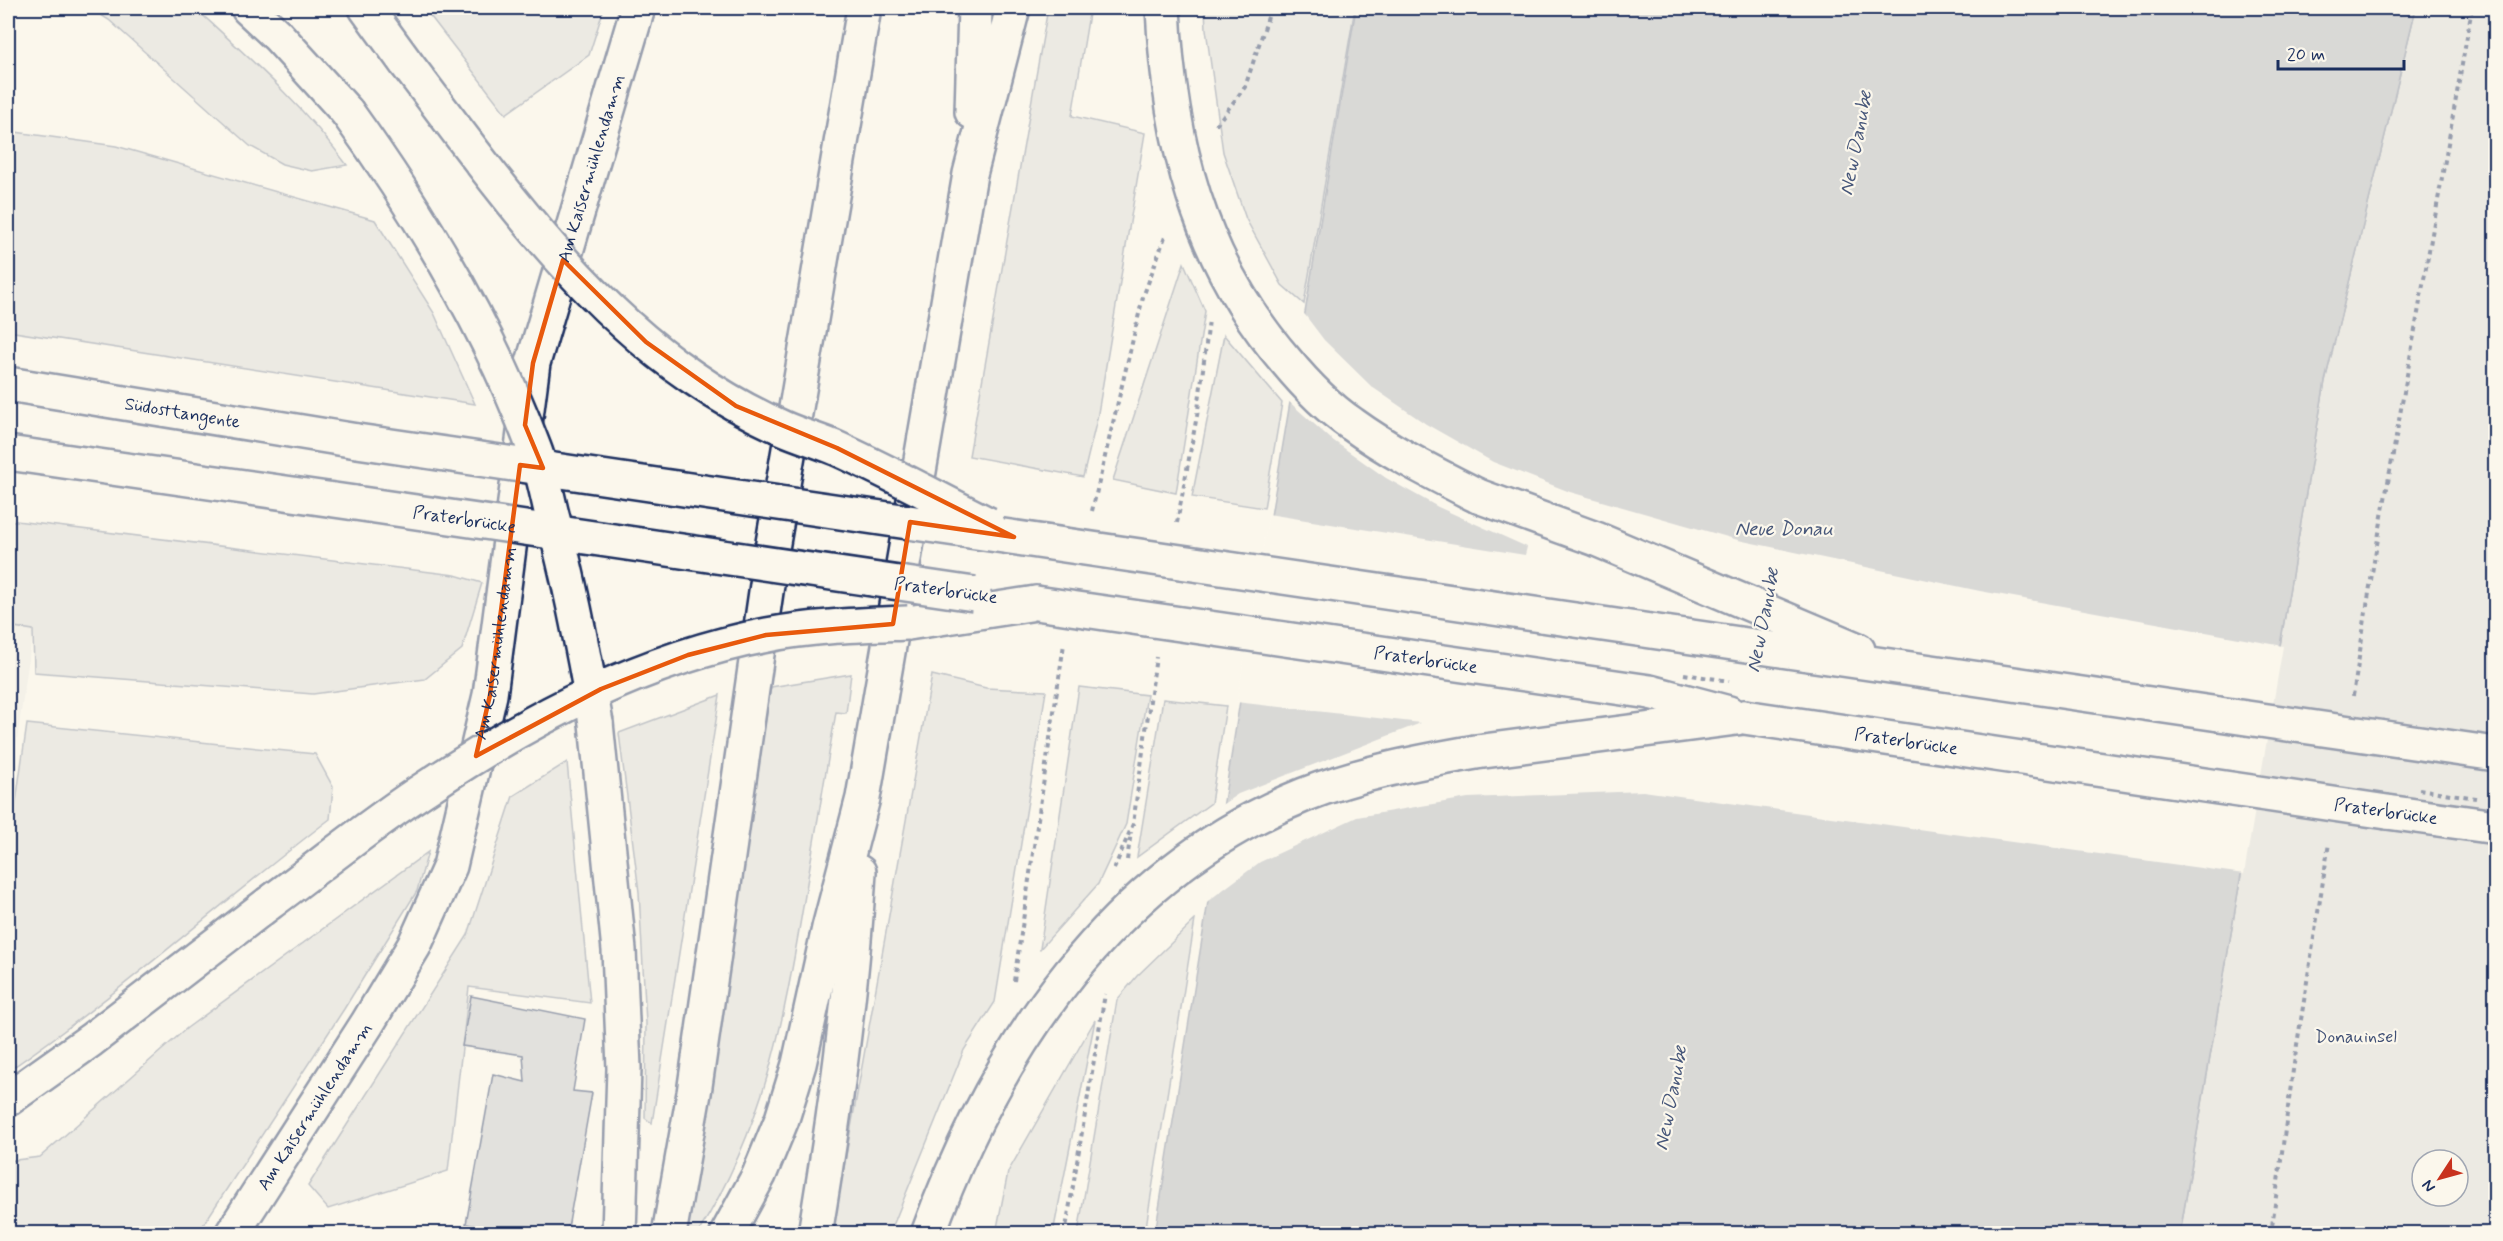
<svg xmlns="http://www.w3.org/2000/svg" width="2503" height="1241" font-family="Mynerve,sans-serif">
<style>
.built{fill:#eae8e2}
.green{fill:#dadad7;stroke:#7a849a;stroke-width:1.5;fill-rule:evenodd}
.water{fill:#afb3bb;stroke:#747e96;stroke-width:1.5}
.pier{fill:#fbf7ec}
.building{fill:#c3c5c9;stroke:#1b2f5e;stroke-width:1.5}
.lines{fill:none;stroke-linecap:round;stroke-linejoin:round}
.tertiary-casing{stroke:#1b2f5e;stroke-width:38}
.motorway-casing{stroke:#1b2f5e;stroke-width:38}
.path{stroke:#1b2f5e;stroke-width:4;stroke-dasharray:4.5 4.5;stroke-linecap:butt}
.tertiary{stroke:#fbf7ec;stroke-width:33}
.motorway{stroke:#fbf7ec;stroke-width:33}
.motorway-bridge-casing{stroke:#1b2f5e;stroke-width:38;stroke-linecap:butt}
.path-bridge{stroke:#1b2f5e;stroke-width:4;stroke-dasharray:4.5 4.5;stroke-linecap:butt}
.motorway-bridge{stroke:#fbf7ec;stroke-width:33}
.marked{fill:none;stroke:#e8590c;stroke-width:4.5;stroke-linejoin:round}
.labels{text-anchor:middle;stroke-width:4.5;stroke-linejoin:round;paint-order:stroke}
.street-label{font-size:18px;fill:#1b2f5e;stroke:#fbf7ec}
.park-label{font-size:18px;fill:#415176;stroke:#fbf7ec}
.water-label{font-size:20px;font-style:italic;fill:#47577a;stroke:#fbf7ec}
</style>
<rect width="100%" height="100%" fill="#fbf7ec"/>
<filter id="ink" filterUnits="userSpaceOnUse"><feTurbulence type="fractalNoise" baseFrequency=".0167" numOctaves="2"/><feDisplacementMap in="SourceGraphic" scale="12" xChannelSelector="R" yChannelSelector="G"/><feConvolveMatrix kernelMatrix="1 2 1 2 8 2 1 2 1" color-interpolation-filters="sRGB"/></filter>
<g filter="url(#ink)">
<!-- built -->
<polygon class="built" points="8,626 33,630 8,802"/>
<!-- green -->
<g class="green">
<path d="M90,8H195C248,57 304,106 347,165L312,171L282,164L250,146L109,20Z"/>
<polygon points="424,8 604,8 589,55 506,114"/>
<polygon points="1048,8 1090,8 1072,116 1145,133 1097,419 1083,477 969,456"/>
<polygon points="1205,8 1355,8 1304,304 1282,285 1246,219 1223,152 1206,29"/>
<path d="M2416,8H2495V1233L2180,1234L2325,381ZM2422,1160H2458V1196H2422Z"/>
<polygon points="8,131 116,146 375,220 434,313 475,404 8,331"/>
<polygon points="1184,263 1205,311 1176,493 1113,480"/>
<polygon points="1224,335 1282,403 1264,508 1192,497"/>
<polygon points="8,520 455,575 482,583 462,649 425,679 313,694 34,672 33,630 8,626"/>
<path d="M851,674L846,713L836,712C825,775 815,838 804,901C783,1025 765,1125 698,1233L684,1234L771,687Z"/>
<polygon points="932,675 986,688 1046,691 995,1002 964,1050 890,1233 832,1234"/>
<polygon points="1079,687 1147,695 1126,824 1098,884 1040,949"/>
<polygon points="720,695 652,1123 645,1118 646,1023 639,892 619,733"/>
<polygon points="1163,699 1226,706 1211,803 1137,857"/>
<path d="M27,724L315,754L333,787L330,819C222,901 120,994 8,1071V858Z"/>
<polygon points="567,762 590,1003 469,987 448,1171 328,1209 308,1186 468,935 513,796"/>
<polygon points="428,852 417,891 344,1009 198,1233 8,1233 8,1161 40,1157 187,1028"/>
<polygon points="1195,920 1145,1233 1078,1233 1117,1000 1137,976"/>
<polygon points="1095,1020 1053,1233 996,1233 1008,1172"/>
</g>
<!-- water -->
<polygon class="water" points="1356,8 2416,8 2325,381 2180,1233 1155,1234 1240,701"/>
<!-- pier -->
<polygon class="pier" points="1302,311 1324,340 1372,387 1426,424 1493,462 1570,492 1738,540 1980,591 2283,646 2244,874 1643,791 1468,798 1357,817 1260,862 1204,904 1220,806 1238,794 1421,723 1236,702 1268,514 1525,555 1527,547 1438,507 1386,478 1331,439 1287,400"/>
<!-- building -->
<polygon class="building" points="471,996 585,1019 573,1091 592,1093 567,1234 521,1234 466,1224 493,1074 525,1082 523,1055 462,1046"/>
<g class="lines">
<defs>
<g id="tertiary">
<path id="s1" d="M232,1234L367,1024L414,946L450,866L490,695L533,363L638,8"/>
</g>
<g id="motorway">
<polyline points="248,8 278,36 347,112"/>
<polyline points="366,8 406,63"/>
<polyline points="972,112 975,8"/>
<path id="s2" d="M8,384L357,441"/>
<polyline points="8,453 355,503"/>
<polyline points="1478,496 1596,539 1858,650"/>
<polyline points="1541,615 2219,714"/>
<polyline points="908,623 1036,603"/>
<polyline points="1650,692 1729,713"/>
<polyline points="596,723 619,950 624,1068 619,1234"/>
<polyline points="1476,752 1744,717"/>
<polyline points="2387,812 2496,827"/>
<polyline points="8,1099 91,1040 268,904"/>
<polyline points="669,1234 694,1093 773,543 864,8"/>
<polyline points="727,1234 759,1175 782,1119 799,1064 829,928 863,798 970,174 1013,8"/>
<path d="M815,1234C835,1114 852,993 859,872"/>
</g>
</defs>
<!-- tertiary casing -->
<use href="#tertiary" class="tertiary-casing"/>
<!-- motorway casing -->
<use href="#motorway" class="motorway-casing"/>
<!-- path -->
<g class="path">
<polyline points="1216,125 1245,87 1271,8"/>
<polyline points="1092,511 1143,297 1166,234"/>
<polyline points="1177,523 1198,410 1209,320"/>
<polyline points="2353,696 2373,567 2472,8"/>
<polyline points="1127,860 1131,832"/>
<polyline points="1114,869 1133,824 1156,657"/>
<polyline points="1014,981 1064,644"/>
<polyline points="1065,1234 1105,994"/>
<polyline points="2271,1234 2293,1070 2329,843"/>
</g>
<!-- tertiary -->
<use href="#tertiary" class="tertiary"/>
<!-- motorway -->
<use href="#motorway" class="motorway"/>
<defs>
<g id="motorway-bridge">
<path d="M1163,8C1169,140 1198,259 1286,361C1305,384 1327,407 1352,424C1392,453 1435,474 1478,496"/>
<path d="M406,63C491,174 575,297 692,377C721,397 751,414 783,428C801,436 820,441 838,449C889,472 938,499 988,524"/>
<path d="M347,112C422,216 489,328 534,448C543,471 547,496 553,519C571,586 584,654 596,723"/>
<polyline points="357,441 1541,615"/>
<path id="s3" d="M355,503L974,594"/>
<path id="s4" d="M1036,603L1650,692"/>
<polyline points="2219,714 2496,754"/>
<path id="s5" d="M1744,717L2387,812"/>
<path d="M268,904C321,865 373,822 429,786C531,718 645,658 767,635C814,626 860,625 908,623"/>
<path d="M928,1234C996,1047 1114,871 1304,795C1360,773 1418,762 1476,752"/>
</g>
</defs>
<!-- motorway-bridge casing -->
<use href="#motorway-bridge" class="motorway-bridge-casing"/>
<!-- path-bridge -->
<g class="path-bridge">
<polyline points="1684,674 1729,681"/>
<polyline points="2419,789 2476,798"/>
</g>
<!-- motorway-bridge -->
<use href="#motorway-bridge" class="motorway-bridge"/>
</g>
</g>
<!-- marked area -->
<path d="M0 0H2503V1241H0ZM563,260L646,342L736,406L837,448L1014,537L910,522L893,624L766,635L688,655L601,689L476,756L490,695L520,465L543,468L525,425L533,363Z" fill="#fbf7ec" fill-opacity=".55" fill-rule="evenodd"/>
<path class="marked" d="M563,260L646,342L736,406L837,448L1014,537L910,522L893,624L766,635L688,655L601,689L476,756L490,695L520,465L543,468L525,425L533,363Z"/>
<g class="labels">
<!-- street labels -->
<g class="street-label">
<text dy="6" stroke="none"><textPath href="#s1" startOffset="1142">Am Kaisermühlendamm</textPath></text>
<text dy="6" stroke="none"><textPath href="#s2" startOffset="177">Südosttangente</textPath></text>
<text dy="6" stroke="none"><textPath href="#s3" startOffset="111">Praterbrücke</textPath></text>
<text transform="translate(946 590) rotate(8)" y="6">Praterbrücke</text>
<text dy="6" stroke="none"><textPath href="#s1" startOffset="656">Am Kaisermühlendamm</textPath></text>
<text dy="6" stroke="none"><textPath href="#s4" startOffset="394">Praterbrücke</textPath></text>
<text dy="6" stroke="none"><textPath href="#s5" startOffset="164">Praterbrücke</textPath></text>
<text transform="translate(2386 811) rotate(8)" y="6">Praterbrücke</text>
<text dy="6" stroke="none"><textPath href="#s1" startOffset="152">Am Kaisermühlendamm</textPath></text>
</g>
<!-- park labels -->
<g class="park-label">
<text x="2356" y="1042">Donauinsel</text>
</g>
<!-- water labels -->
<g class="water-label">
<text transform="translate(1855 143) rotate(-79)" y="7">New Danube</text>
<text x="1784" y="535">Neue Donau</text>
<text transform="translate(1762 620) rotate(-79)" y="7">New Danube</text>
<text transform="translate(1670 1098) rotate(-79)" y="7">New Danube</text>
</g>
</g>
<!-- margin -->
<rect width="2503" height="1241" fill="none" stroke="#fbf7ec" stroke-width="30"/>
<rect x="15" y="15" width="2473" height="1211" fill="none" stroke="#1b2f5e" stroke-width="2" filter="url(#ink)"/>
<!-- north arrow -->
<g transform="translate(2440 1178) rotate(234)"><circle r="28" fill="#fbf7ec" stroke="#a1a7b3" stroke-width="1.5"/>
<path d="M0-4.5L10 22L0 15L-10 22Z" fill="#c8321e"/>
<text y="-9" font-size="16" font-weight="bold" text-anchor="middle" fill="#1b2f5e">N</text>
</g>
<!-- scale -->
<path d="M2278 60v9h126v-9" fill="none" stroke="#1b2f5e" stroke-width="3"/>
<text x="2287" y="60" font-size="18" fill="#1b2f5e" stroke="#fbf7ec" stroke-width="4.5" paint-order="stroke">20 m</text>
</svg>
